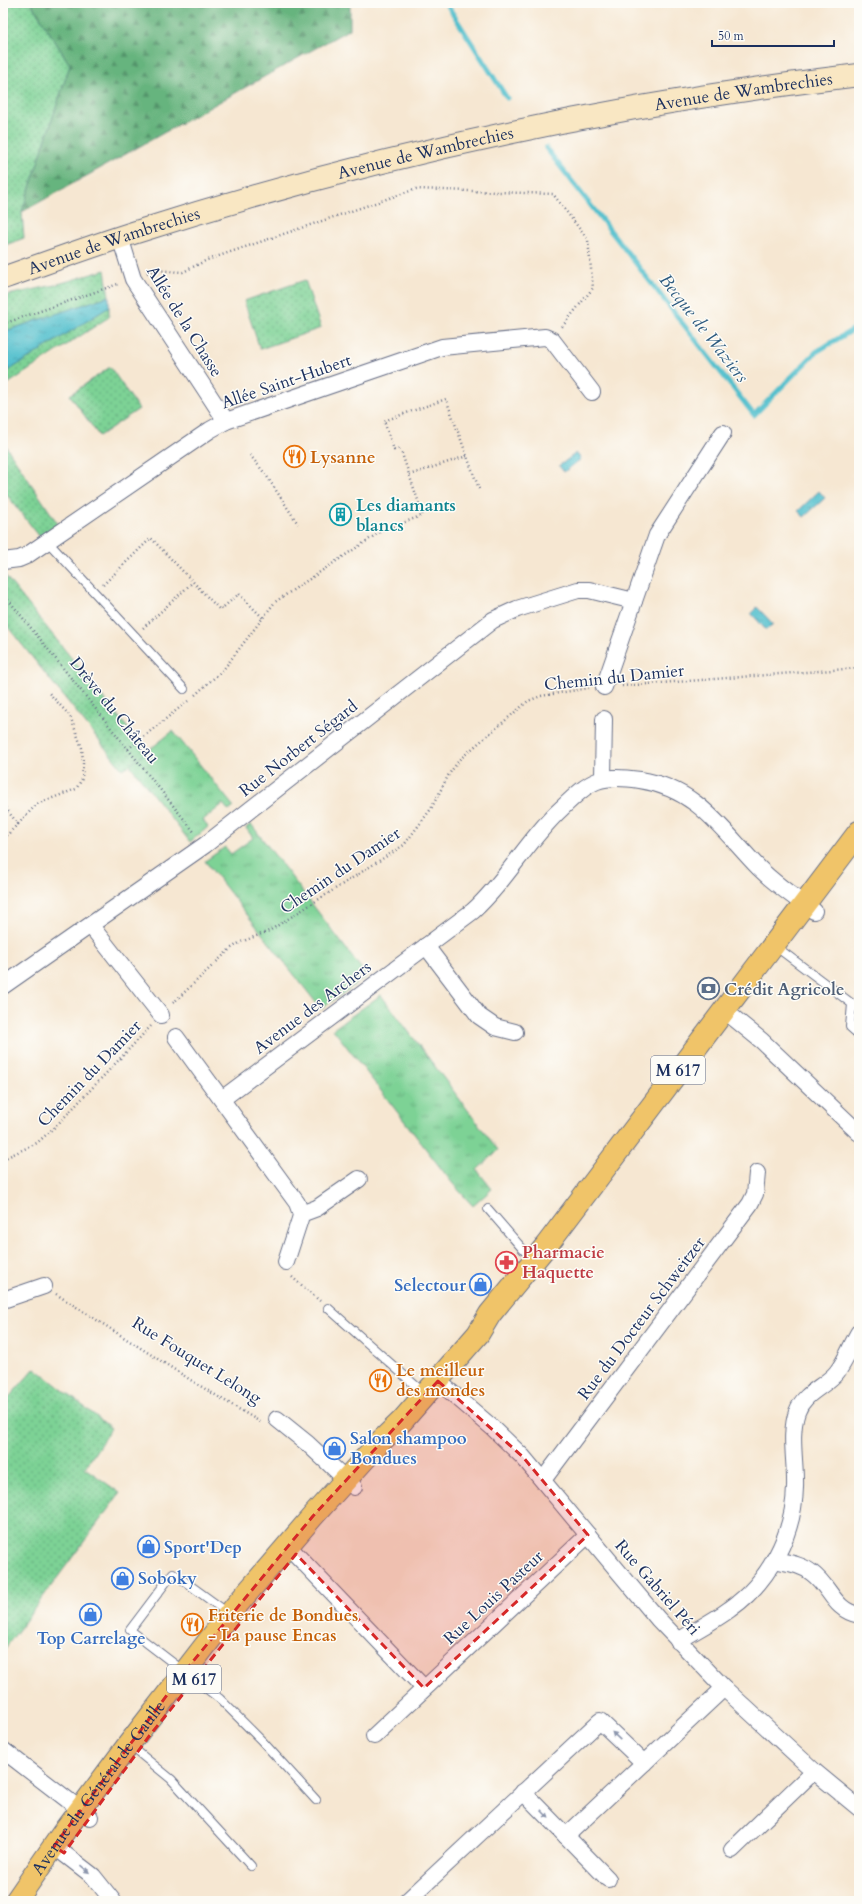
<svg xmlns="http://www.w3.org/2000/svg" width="862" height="1904" font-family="Cardo,serif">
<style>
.grass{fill:url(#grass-dots);stroke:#4c807a}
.forest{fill:url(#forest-firs);stroke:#40726e}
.park{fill:url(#park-tufts);stroke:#4c807a}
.water{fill:url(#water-ripples);stroke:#377896}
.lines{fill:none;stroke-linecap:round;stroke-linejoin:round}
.stream{stroke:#53c0cd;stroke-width:5}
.service-casing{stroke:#686f87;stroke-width:10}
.minor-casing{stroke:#686f87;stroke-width:18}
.secondary-casing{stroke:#686f87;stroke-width:24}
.primary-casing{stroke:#686f87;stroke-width:24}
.path{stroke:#686f87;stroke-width:2.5;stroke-dasharray:1 3;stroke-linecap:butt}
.service{stroke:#fff;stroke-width:8}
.minor{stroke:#fff;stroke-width:16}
.secondary{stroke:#f9e7c3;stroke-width:22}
.primary{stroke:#f0c469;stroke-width:22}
.oneway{fill:#8d97ae}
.marked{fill:#d62828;fill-opacity:0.2;stroke:#d62828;stroke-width:3;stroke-dasharray:8 5;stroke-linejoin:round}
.labels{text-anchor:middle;stroke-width:3;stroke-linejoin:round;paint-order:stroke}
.shield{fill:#fdfcf7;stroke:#5f6c8c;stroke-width:1}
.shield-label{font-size:16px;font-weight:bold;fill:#1b2f5e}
.street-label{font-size:17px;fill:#1b2f5e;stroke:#fdfcf7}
.food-label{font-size:17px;font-weight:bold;fill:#c56008;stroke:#fdfcf7;text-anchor:start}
.culture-label{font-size:17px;font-weight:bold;fill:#0d838f;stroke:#fdfcf7;text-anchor:start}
.service-label{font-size:17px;font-weight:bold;fill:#4e5e75;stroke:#fdfcf7;text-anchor:start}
.health-label{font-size:17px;font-weight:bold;fill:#be3a42;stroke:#fdfcf7;text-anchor:start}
.shop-label{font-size:17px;font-weight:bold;fill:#366cbe;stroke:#fdfcf7;text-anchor:start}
.water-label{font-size:18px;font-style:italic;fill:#2c5a7f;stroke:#fdfcf7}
</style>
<defs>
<pattern id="grass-dots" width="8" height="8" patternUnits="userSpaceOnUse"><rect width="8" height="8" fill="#7dd295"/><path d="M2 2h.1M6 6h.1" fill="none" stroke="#66ab7d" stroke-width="1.8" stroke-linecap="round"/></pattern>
<pattern id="forest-firs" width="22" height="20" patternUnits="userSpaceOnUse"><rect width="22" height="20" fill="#66b47e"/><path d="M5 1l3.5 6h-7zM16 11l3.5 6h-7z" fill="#53936a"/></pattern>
<pattern id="park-tufts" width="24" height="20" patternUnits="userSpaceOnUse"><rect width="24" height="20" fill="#7dd295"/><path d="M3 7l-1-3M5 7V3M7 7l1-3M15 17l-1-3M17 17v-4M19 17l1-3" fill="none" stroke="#66ab7d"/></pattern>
<pattern id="water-ripples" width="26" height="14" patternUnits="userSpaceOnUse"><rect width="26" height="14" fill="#53c0cd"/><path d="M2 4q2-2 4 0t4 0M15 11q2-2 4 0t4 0" fill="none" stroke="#449caa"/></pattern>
</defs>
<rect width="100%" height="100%" fill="#fdfcf7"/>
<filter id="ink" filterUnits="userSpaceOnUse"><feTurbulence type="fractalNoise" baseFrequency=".025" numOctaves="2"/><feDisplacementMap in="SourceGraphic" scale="8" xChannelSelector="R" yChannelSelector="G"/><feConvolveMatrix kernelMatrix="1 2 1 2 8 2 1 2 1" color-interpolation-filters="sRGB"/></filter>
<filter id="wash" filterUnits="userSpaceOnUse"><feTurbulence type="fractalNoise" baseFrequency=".012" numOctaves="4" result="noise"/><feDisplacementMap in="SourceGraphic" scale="16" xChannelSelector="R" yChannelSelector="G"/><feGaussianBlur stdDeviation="0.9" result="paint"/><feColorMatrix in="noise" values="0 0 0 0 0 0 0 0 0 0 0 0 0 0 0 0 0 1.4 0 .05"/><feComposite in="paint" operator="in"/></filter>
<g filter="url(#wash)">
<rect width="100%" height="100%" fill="#f6e7d2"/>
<!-- grass -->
<g class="grass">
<polygon points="3,3 31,3 70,65 22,212 24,238 3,246"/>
<polygon points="105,270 109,296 3,332 3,296 55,285"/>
<polygon points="305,280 321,328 260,349 244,301"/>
<polygon points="109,307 109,317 3,387 3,374"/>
<polygon points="110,367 139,409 99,436 70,395"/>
<polygon points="3,442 58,524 40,537 3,490"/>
<polygon points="3,573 147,752 130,765 122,769 3,621"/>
<polygon points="35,1368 111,1428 85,1468 120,1493 3,1651 3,1404"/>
</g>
<!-- forest -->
<polygon class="forest" points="31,3 350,3 350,29 22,212 70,65"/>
<!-- park -->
<g class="park">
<polygon points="173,731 234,807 229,811 223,804 203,820 208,827 190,842 130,765"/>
<polygon points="251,824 367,976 321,1009 205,861 225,847 231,854 253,838 246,828"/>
<polygon points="381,995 498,1150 477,1170 492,1189 473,1206 453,1184 333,1029"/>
</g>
<!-- water -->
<g class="water">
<polygon points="109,296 109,307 3,374 3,332"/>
<polygon points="576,453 581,459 564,472 559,466"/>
<polygon points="819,491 825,498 804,517 798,511"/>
<polygon points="757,607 773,624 766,630 751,613"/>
</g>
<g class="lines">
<!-- stream -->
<g class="stream">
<polyline points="446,3 507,98"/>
<polyline points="546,148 754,415 816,352 859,326"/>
</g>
</g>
</g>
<g filter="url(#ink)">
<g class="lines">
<defs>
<g id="service">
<polyline points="47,541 184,689"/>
<polyline points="775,946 859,1009"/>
<polyline points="852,1004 850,1027 859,1035"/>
<polyline points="488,1209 541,1270"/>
<polyline points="328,1308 425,1394"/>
<polyline points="228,1613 173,1573 130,1630 220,1699 262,1741 316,1800"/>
<polyline points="138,1752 171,1779 251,1866"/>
</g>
<g id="minor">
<polyline points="120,237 133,279 226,421"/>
<polyline points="3,561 19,559 26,556 210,430 226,421 442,347 545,337 552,340 592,392"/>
<polyline points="604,687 657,535 723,433"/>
<polyline points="603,779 604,719"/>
<polyline points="91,926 161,1015"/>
<polyline points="426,946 479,1016 495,1027 515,1032"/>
<polyline points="3,986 205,845 493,620 517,609 578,590 589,590 634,601"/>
<polyline points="724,1010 762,1041 859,1133"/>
<polyline points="176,1037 297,1203 301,1214 300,1219 286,1262"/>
<path d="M222,1099L473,911C507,880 528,839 562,808C591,780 599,774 640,780C698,789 721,829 759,868C775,884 795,898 814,911"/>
<polyline points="301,1214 317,1208 359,1179"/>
<polyline points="3,1300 44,1286"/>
<polyline points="438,1381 494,1429 523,1457 658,1619 724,1688 814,1771 859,1808"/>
<polyline points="277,1419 308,1444 354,1487"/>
<polyline points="543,1480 750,1204 755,1194 757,1173"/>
<polyline points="287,1545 424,1688"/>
<path d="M774,1560C787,1563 801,1564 812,1573C831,1587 833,1610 859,1615"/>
<path d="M678,1641C696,1630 714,1621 730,1609C769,1582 794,1534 795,1487C796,1463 789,1435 797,1412C804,1392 825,1387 837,1372C846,1361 851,1345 859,1332"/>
<polyline points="374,1736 588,1535"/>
<polyline points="3,1750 90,1817"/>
<polyline points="523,1792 608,1879"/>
<polyline points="566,1836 724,1688"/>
<polyline points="54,1846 93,1876 113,1901"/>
<polyline points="732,1850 814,1771"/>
<polyline points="407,1901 600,1721 644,1763"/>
</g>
<g id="secondary">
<path id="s1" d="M3,278C46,263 89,247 133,233C369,157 613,104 859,75"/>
</g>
<g id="primary">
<path id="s2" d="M16,1901L65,1830L126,1748L235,1607L313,1516L379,1443L402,1421L478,1334L490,1314L546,1246L859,832"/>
</g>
</defs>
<!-- service casing -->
<use href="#service" class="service-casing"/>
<!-- minor casing -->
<use href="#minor" class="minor-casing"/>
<!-- secondary casing -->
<use href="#secondary" class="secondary-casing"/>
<!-- primary casing -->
<use href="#primary" class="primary-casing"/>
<!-- path -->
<g class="path">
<polyline points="147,273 154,270 183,272 207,260 416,189 553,194 588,240 593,288 561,328"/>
<polyline points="3,324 118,284"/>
<polyline points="250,455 266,475 298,524"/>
<polyline points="409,475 467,456"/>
<polyline points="103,585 151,538 220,610 239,594 263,618"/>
<polyline points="3,593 195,833"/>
<polyline points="143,628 193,582"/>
<polyline points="622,686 859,668"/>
<polyline points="195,695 223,670 275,602 380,532 423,515 400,448 394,450 384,421 446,399 479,489"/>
<polyline points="128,749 188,701"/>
<polyline points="3,805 18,824 3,839"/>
<polyline points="18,824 37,804 76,789 82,779 83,764 82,748 70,716 49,693"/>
<polyline points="173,1003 230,949 241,942 269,931 404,845 431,809 449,774 460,759 528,701 541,696 589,688"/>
<polyline points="3,1159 37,1143 57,1125 151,1026"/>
<polyline points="292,1277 320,1301"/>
<polyline points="56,1294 197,1384 262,1423"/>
</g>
<!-- service -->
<use href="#service" class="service"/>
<!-- minor -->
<use href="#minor" class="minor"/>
<!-- secondary -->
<use href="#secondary" class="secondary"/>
<!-- primary -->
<use href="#primary" class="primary"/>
</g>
<!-- one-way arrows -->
<defs><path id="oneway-solid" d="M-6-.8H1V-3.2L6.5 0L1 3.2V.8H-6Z"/></defs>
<g class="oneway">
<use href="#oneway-solid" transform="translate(616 1736) rotate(-136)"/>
<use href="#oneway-solid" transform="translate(545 1814) rotate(46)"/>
<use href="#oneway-solid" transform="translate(85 1869) rotate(40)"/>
</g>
</g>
<!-- marked area -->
<path class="marked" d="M438,1381L523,1457L588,1535L424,1688L296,1554L150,1735L64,1853L54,1846L185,1671L313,1516Z"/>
<!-- icons -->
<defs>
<symbol id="restaurant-ring" viewBox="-11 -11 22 22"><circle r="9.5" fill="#fdfcf7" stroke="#e8710a" stroke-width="1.5"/><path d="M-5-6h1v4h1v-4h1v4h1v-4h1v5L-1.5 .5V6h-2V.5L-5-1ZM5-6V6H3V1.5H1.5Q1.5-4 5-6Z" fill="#e8710a"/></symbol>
<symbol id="building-ring" viewBox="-11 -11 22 22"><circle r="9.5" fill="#fdfcf7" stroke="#0f9aa8" stroke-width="1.5"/><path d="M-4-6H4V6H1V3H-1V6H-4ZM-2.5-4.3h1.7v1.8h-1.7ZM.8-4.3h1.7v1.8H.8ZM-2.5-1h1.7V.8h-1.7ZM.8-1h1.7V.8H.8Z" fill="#0f9aa8"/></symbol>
<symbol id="bank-ring" viewBox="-11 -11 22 22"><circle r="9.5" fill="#fdfcf7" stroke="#5c6f8a" stroke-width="1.5"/><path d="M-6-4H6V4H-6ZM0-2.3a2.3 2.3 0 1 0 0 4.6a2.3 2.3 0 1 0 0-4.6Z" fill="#5c6f8a"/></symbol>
<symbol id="pharmacy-ring" viewBox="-11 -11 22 22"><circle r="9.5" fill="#fdfcf7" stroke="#e0444e" stroke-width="1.5"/><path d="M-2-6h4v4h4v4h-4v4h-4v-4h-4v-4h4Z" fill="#e0444e"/></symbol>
<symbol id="shop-ring" viewBox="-11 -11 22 22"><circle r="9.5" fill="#fdfcf7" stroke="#3f7fe0" stroke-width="1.5"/><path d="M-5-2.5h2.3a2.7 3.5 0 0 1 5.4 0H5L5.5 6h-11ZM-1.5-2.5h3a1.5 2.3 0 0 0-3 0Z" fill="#3f7fe0"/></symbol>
</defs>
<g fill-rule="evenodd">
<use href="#restaurant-ring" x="282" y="444" width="25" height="25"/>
<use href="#building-ring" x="328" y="502" width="25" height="25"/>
<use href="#bank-ring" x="696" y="976" width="25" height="25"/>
<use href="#pharmacy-ring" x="494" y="1250" width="25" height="25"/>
<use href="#shop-ring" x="468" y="1272" width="25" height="25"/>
<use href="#restaurant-ring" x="368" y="1368" width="25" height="25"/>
<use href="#shop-ring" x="322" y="1436" width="25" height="25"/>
<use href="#shop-ring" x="136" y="1534" width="25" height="25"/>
<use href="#shop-ring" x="110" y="1566" width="25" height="25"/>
<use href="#shop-ring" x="78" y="1602" width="25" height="25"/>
<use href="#restaurant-ring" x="180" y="1612" width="25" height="25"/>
</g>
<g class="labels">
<!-- shield labels -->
<g class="shield">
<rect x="651" y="1056" width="54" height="28" rx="3"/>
<rect x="167" y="1665" width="54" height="28" rx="3"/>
</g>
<g class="shield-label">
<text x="678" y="1076">M 617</text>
<text x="194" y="1685">M 617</text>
</g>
<!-- street labels -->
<g class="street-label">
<text dy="6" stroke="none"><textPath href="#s1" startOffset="765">Avenue de Wambrechies</textPath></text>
<text dy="6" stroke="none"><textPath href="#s1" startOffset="441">Avenue de Wambrechies</textPath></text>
<text dy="6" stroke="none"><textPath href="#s1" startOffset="117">Avenue de Wambrechies</textPath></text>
<text transform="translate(185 321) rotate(58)" y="6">Allée de la Chasse</text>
<text transform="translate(286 381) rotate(-19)" y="6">Allée Saint-Hubert</text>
<text transform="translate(614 677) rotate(-6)" y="6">Chemin du Damier</text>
<text transform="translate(115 710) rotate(51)" y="6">Drève du Château</text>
<text transform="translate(298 748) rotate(-38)" y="6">Rue Norbert Ségard</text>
<text transform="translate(340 870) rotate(-34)" y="6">Chemin du Damier</text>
<text transform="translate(312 1007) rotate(-37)" y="6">Avenue des Archers</text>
<text transform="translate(89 1073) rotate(-46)" y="6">Chemin du Damier</text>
<text transform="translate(641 1318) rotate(-53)" y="6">Rue du Docteur Schweitzer</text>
<text transform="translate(197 1360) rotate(32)" y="6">Rue Fouquet Lelong</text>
<text transform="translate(658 1587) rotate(49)" y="6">Rue Gabriel Péri</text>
<text transform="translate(493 1597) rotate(-43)" y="6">Rue Louis Pasteur</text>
<text dy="6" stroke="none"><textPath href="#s2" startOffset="140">Avenue du Général de Gaulle</textPath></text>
</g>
<!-- food labels -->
<g class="food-label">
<text x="310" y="463">Lysanne</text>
<text x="396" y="1376">Le meilleur<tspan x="396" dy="20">des mondes</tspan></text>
<text x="208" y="1621">Friterie de Bondues<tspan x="208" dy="20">- La pause Encas</tspan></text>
</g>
<!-- culture labels -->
<g class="culture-label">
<text x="356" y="511">Les diamants<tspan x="356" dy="20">blancs</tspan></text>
</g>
<!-- service labels -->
<g class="service-label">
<text x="724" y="995">Crédit Agricole</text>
</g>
<!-- health labels -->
<g class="health-label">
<text x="522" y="1258">Pharmacie<tspan x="522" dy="20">Haquette</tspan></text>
</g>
<!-- shop labels -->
<g class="shop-label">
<text x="466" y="1291" text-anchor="end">Selectour</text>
<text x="350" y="1444">Salon shampoo<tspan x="350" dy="20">Bondues</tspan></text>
<text x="164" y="1553">Sport'Dep</text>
<text x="138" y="1584">Soboky</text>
<text x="91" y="1644" text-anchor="middle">Top Carrelage</text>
</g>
<!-- water labels -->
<g class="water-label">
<text transform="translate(704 328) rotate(52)" y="6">Becque de Waziers</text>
</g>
</g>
<!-- margin -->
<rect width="862" height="1904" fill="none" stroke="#fdfcf7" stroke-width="16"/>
<!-- scale -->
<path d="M712 40v6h122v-6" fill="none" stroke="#1b2f5e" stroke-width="2"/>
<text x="718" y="40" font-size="12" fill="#1b2f5e" stroke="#fdfcf7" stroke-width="3" paint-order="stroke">50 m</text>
</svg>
